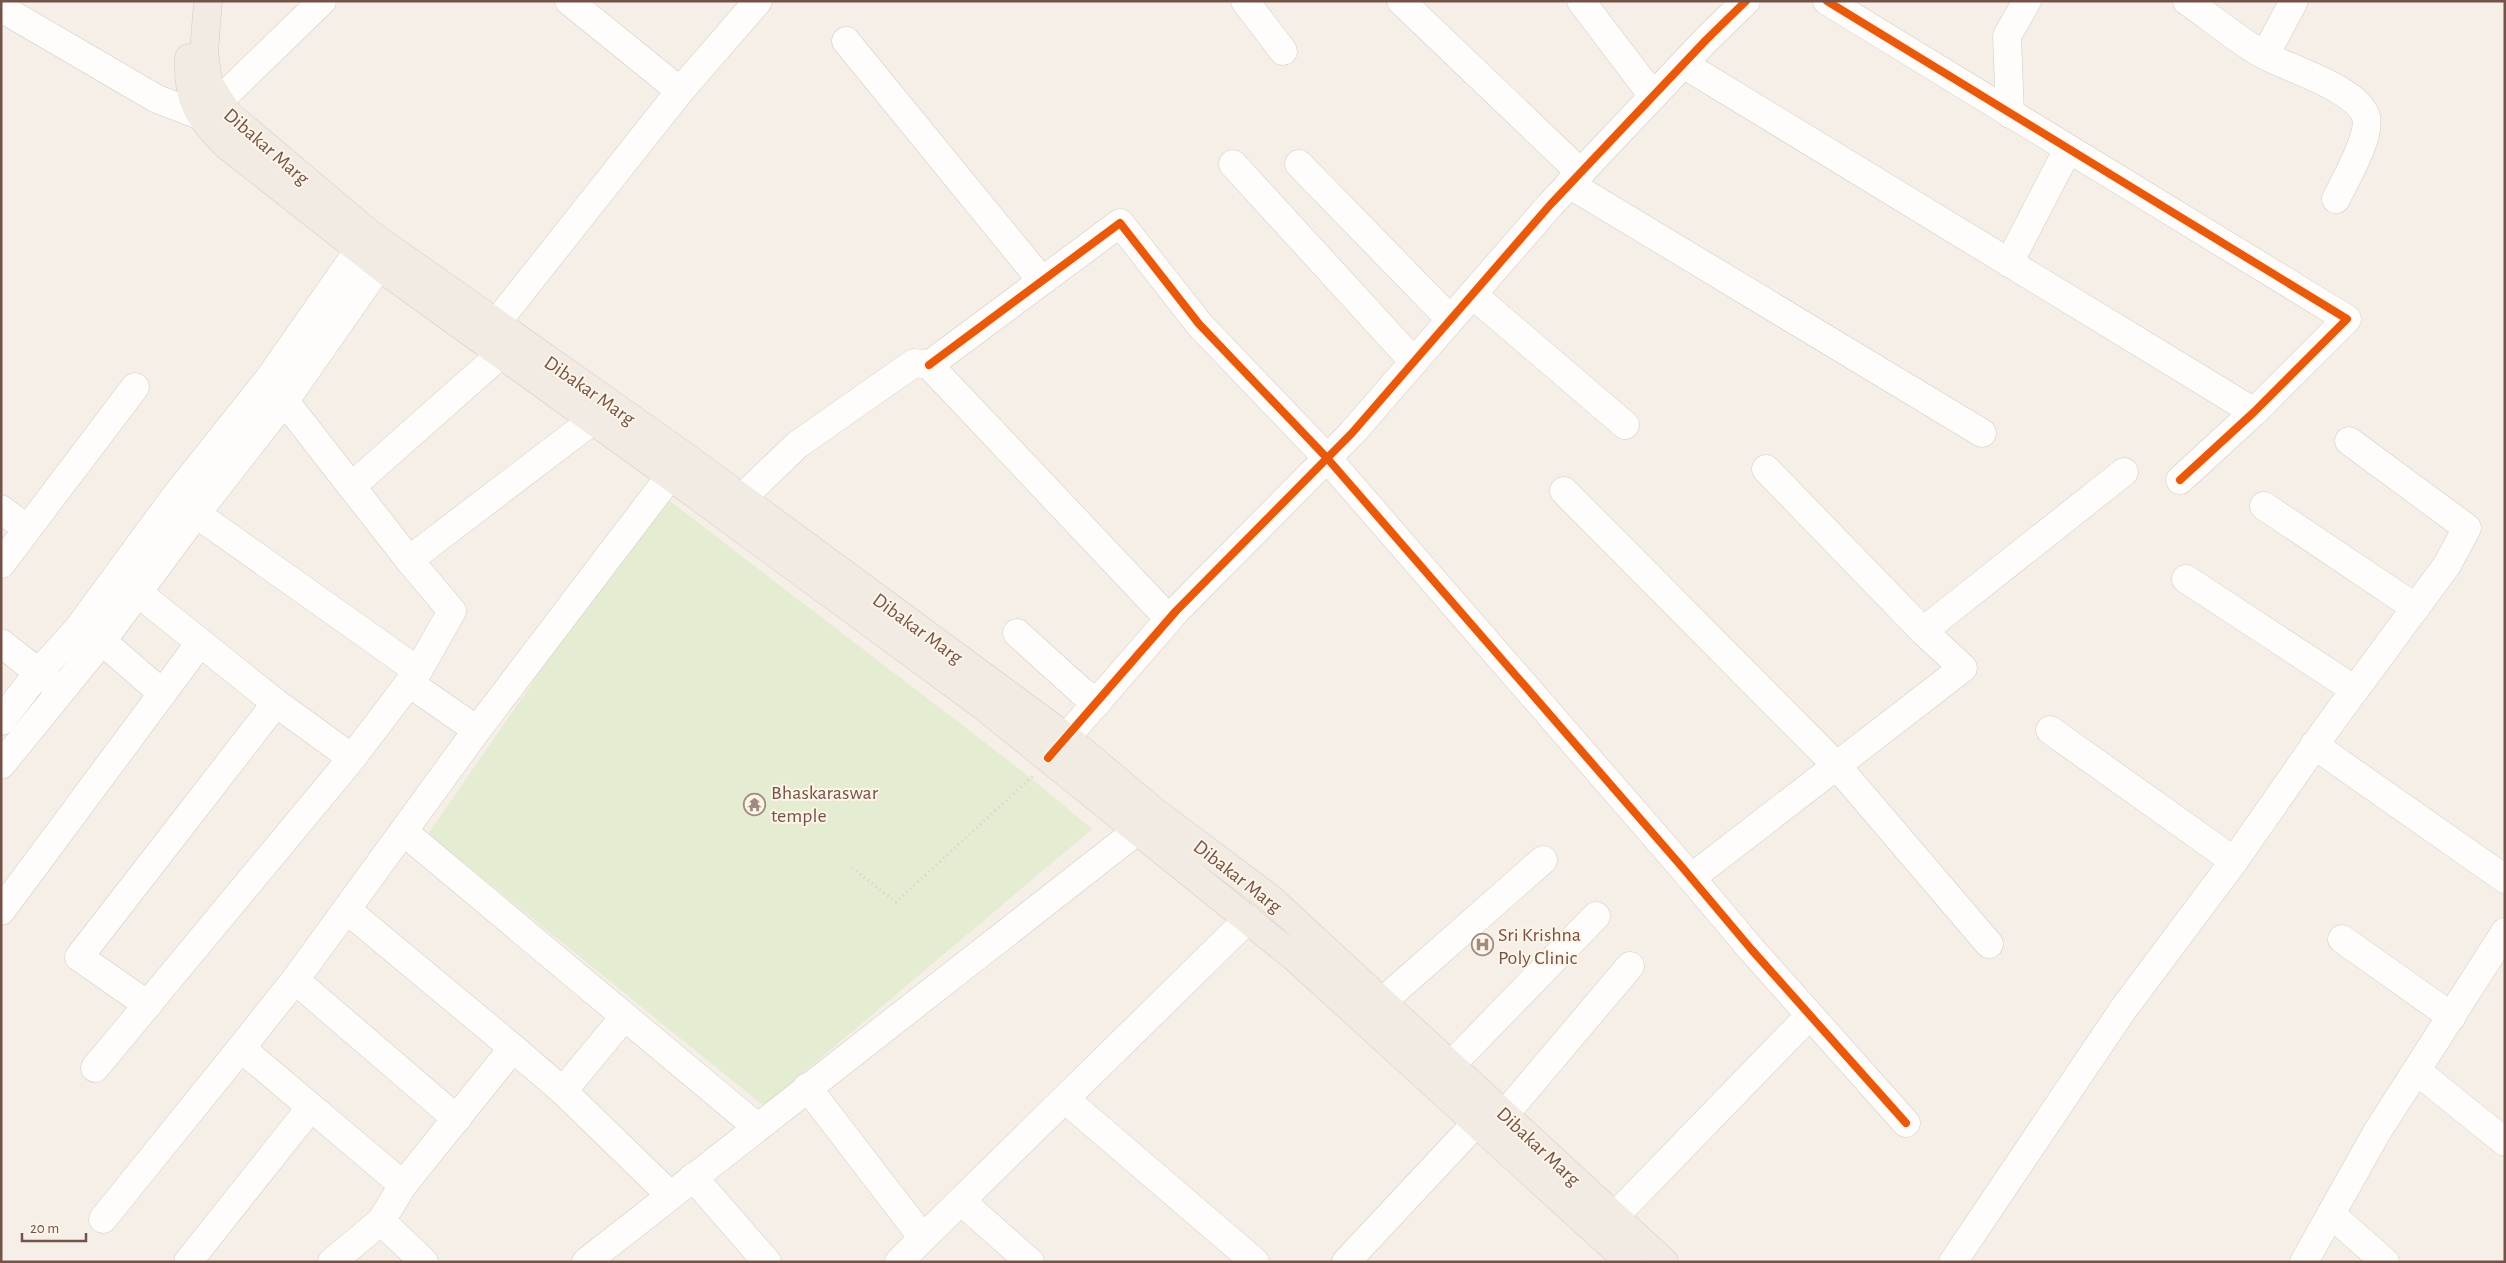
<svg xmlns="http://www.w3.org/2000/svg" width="2506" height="1263" font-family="'Alegreya Sans',sans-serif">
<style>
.green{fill:#e4ecd2}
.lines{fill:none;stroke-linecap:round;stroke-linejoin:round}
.minor-casing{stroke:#d4cac5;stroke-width:29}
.major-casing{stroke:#d5cac4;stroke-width:29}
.path{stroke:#d9cfcc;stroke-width:3;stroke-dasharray:1 4;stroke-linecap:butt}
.minor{stroke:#fefdfb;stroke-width:28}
.major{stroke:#f1ebe4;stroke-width:28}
.cycleway-casing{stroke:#fff4e8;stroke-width:11}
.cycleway{stroke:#e8590c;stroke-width:8}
.labels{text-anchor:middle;stroke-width:4;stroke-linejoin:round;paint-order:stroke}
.street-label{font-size:20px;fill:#735348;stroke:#fff4e8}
.poi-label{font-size:20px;fill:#735348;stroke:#fff4e8;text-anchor:start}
</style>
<rect width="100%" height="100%" fill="#f6efe7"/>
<!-- green -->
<polygon class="green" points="662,495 1031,778 1092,829 764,1106 428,834"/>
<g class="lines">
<defs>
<g id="minor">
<polyline points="569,1 680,91"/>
<polyline points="1245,1 1283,51"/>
<polyline points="1401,1 1581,173"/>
<polyline points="1581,1 1653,96"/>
<polyline points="1827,1 2347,319 2254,412 2180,480"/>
<path d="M2187,1C2213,19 2238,41 2266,56C2290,69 2358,89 2366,117C2371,137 2345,180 2336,199"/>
<polyline points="1,8 157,99 199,115"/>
<polyline points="846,41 1042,281"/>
<polyline points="2265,55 2294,1"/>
<polyline points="1685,65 2254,412"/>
<polyline points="218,102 322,1"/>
<polyline points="2010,114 2007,36 2027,1"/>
<polyline points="1233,164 1414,362"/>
<polyline points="1299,164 1450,319"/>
<polyline points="1569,184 1982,433"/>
<polyline points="2009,263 2068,149"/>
<polyline points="1472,294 1625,425"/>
<polyline points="497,322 680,91 758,1"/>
<polyline points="929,365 1120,223 1199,324 1327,458 1682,867 1751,949 1906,1123"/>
<polyline points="273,386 409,560 593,420"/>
<polyline points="352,486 501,354"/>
<polyline points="1564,491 1837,766 1989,944"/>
<polyline points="742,498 797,445 914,363 929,365 1169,619"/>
<polyline points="181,503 418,671 452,611 409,560"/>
<polyline points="2264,506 2416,608"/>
<polyline points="1,509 27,529"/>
<polyline points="1,564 135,387"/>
<polyline points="2186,579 2355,690"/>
<polyline points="122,580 276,703 352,758"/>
<polyline points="1923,631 2124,472"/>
<polyline points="1017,633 1081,691 1097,703"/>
<polyline points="102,641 162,693"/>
<polyline points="1,643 53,684"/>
<polyline points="409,683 477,730"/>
<polyline points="1,721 38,673 77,630 174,498 268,380 370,234"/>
<polyline points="2314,745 2505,879"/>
<polyline points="1051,755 1176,611 1352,433 1550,205 1706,40 1746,1"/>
<polyline points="1,765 102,641 196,514 289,395 391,249"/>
<polyline points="404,832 757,1127"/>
<polyline points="2234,861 2329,725 2447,565 2467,528 2349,441"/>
<polyline points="1691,878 1963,668 1923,631 1766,469"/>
<polyline points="1,911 199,644"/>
<polyline points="2342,939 2452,1017"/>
<polyline points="295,980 477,730 670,476"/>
<polyline points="1383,1001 1543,860"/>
<polyline points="148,1005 79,957 276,703"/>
<polyline points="513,1048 563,1091 670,1195"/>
<polyline points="1452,1064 1596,916"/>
<polyline points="95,1068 352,758 418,671"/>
<polyline points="2417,1071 2505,1142"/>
<polyline points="807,1087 923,1238 1248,919"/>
<polyline points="563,1091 624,1017"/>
<polyline points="1065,1099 1255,1262"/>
<polyline points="1505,1114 1630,966"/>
<polyline points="693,1177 767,1262"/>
<polyline points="403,1185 241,1048 295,980 457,1119"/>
<polyline points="961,1201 1030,1262"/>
<polyline points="2331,1214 2385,1262"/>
<polyline points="1615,1216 1810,1015"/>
<polyline points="103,1219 241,1048"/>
<polyline points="381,1221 424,1262"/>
<polyline points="188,1262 311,1107"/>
<polyline points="332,1262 381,1221 403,1185 513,1048 347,910"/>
<polyline points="586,1262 1138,830"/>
<polyline points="899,1262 923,1238"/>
<polyline points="1346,1262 1477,1122 1490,1104"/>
<polyline points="1953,1262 2122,1011 2234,861 2050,730"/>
<polyline points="2304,1262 2377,1132 2505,932"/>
</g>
<g id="major">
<polyline points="208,1 204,52 208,82 228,114 370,234 682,454 1067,738 1154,811 1271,899 1664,1262"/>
<path d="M189,58C187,99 198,117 226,145L395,278L670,476L983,706L1294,957L1629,1262"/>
</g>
</defs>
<!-- minor casing -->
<use href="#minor" class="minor-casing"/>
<!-- major casing -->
<use href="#major" class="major-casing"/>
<!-- path -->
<polyline class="path" points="852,868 896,902 1033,776"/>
<!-- minor -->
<use href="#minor" class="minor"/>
<!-- major -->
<use href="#major" class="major"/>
<defs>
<g id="cycleway">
<polyline points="1827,1 2347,319 2254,412 2180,480"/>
<polyline points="929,365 1120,223 1199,324 1327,458 1682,867 1751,949 1906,1123"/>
<polyline points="1048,758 1176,611 1352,433 1550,205 1706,40 1746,1"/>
</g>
</defs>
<!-- cycleway casing -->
<use href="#cycleway" class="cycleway-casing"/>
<!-- cycleway -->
<use href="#cycleway" class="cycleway"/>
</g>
<!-- icons -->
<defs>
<symbol id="temple-ring" viewBox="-11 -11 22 22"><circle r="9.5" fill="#fff4e8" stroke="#a18a80" stroke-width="1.5"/><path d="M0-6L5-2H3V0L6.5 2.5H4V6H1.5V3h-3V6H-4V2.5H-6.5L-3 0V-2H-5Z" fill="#a18a80"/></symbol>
<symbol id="hospital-ring" viewBox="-11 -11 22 22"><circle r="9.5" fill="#fff4e8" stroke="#a18a80" stroke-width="1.5"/><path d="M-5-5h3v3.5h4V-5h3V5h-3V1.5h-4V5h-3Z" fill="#a18a80"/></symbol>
</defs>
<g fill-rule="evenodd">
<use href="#temple-ring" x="742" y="792" width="25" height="25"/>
<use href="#hospital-ring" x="1470" y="932" width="25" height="25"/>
</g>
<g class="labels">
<!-- street labels -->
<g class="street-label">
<text transform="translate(267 146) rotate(41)" y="7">Dibakar Marg</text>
<text transform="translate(590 390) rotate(35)" y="7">Dibakar Marg</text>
<text transform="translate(918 628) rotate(36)" y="7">Dibakar Marg</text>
<text transform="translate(1238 876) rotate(38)" y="7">Dibakar Marg</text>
<text transform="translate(1539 1146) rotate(43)" y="7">Dibakar Marg</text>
</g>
<!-- poi labels -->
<g class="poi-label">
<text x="771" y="799">Bhaskaraswar<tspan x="771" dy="23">temple</tspan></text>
<text x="1498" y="941">Sri Krishna<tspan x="1498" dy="23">Poly Clinic</tspan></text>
</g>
</g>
<!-- border -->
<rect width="2506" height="1263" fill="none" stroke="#735348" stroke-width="5"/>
<!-- scale -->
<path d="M22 1233v8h64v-8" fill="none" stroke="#735348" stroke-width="2.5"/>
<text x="30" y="1233" font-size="15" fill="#735348" stroke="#fff4e8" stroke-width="4" paint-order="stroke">20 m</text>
</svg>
